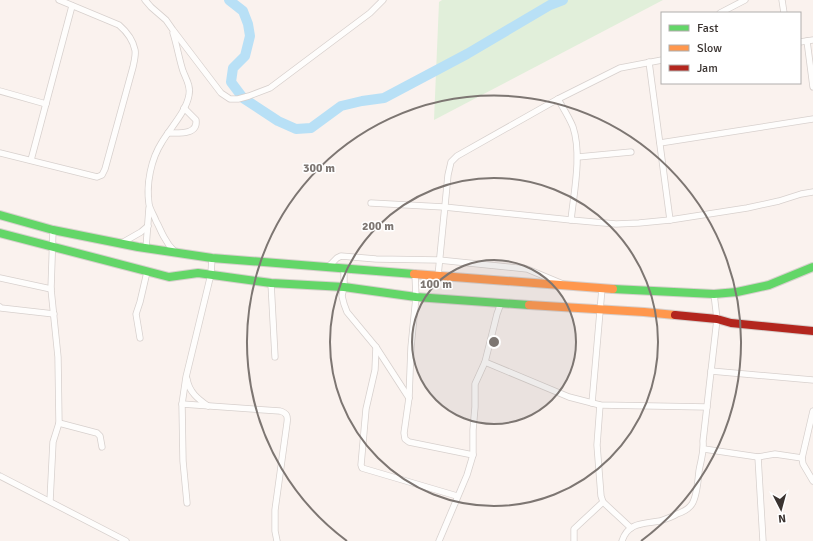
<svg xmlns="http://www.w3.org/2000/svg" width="813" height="541" font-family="Signika,sans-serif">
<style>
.green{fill:#e1efda}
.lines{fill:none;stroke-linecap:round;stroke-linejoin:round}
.river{stroke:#b8e0f6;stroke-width:10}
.street-casing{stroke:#d7d0cd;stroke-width:7}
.fast-casing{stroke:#d7d0cd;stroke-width:10}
.slow-casing{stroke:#d7d0cd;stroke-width:10}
.jam-casing{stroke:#d7d0cd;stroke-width:10}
.street{stroke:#fefdfc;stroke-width:5.5}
.fast{stroke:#63d668;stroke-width:8}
.slow{stroke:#ff974d;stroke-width:8}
.jam{stroke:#b3261e;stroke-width:8}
.ring{fill:none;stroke:#7d7672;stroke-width:2}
.centre{fill:#7d7672;stroke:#fff;stroke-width:2}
.ring-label{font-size:12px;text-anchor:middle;font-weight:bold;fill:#7d7672;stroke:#fff;stroke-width:3;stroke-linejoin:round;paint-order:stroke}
</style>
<rect width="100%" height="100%" fill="#faf2ee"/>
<!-- green -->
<polygon class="green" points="442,0 663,0 434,120 439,2"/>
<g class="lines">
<!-- river -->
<polyline class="river" points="229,0 243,11 248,24 250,36 245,56 233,68 231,82 243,98 278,121 296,129 311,128 341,106 362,101 384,98 467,54 550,5 563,0"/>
<defs>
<g id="street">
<polyline points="145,0 151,7 166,20 173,30 221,93 230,99 238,99 249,96 270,88 370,13 383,0"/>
<polyline points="782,0 784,13"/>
<polyline points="720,13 745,0"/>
<path d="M173,33C177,45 179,59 183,71C186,79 191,86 189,95C186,112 171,127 162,142C151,159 146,184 149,204C150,210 154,215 156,221C159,226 161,232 164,237C167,243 171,248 175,252"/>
<polyline points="807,41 813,87"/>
<polyline points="800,42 813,40"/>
<polyline points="649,62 670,220"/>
<polyline points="0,91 46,104"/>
<path d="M558,99C563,108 569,117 573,127C582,154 574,192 571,220"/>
<path d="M168,133C179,133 198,135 196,120L184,108"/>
<polyline points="660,143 813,119"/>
<path d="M0,153L97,177L102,175L105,169L133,67C134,62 136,55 135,50C133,40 126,31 119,25L59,0"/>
<polyline points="578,157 631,152"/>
<polyline points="31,160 72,6"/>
<polyline points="371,203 444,207 571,220 616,224 639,223 670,220 747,208 779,201 801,194 813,192"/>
<polyline points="120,244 141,232 148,226"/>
<polyline points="146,248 149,208"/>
<polyline points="328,267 337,258 341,256 376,259 439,260 527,269 563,284"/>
<polyline points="344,268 344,287 342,296 344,304 347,312 376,347 409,398"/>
<polyline points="415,274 416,297 411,347 409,398 404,433 405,439 409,442 473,455"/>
<polyline points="438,276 448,175 451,162 457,156 558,99 620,68 662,60"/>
<polyline points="0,278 51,289"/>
<polyline points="271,283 275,357"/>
<polyline points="0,307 1,308 54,314"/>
<polyline points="140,338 136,314 140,302 147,272"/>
<polyline points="376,347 375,370 366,409 361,465 362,468 457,496"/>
<polyline points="485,362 569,397 600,405 707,407"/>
<polyline points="711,371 813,380"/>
<path d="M187,379C189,392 198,399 208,406"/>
<polyline points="592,403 602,288"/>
<path d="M182,404L280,411C287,413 288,416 287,423L275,510V531L277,541"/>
<polyline points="600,405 597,445 601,496 603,502 631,528"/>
<polyline points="813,411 802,458 803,464 813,481"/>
<polyline points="59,423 97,433 100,436 102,447"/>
<polyline points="704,449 758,457 775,454 802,458"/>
<polyline points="758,457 763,541"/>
<polyline points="0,476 126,541"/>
<polyline points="50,501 53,442 59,423 58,357 51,289 53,230"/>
<polyline points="187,503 183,461 182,404 186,377 211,274 212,258"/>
<polyline points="439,541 467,475 473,455 473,430 475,407 475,384 485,362 497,314 501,303"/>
<polyline points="574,541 574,529 603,502"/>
<path d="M622,541C628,522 644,524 660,521C666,519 672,517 677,514C683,512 688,510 692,504C697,496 698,481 699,471C701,459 704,454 703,441L717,319L714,294"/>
</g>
<g id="fast">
<polyline points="0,215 53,230 138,247 212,258 414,274"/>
<polyline points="0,233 169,277 198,273 271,283 344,287 416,297 529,305"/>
<polyline points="613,289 714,294 737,292 769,285 813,267"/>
</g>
<g id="slow">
<polyline points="414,274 613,289"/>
<polyline points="529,305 644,312 675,315"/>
</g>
<polyline id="jam" points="675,315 717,319 731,323 813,331"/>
</defs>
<!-- street casing -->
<use href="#street" class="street-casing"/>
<!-- fast casing -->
<use href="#fast" class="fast-casing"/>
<!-- slow casing -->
<use href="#slow" class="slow-casing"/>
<!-- jam casing -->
<use href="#jam" class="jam-casing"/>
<!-- street -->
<use href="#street" class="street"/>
<!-- fast -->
<use href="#fast" class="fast"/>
<!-- slow -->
<use href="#slow" class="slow"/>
<!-- jam -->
<use href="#jam" class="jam"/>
</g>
<!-- distance rings -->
<circle cx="494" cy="342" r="82" fill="#7d7672" fill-opacity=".12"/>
<g class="ring">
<circle cx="494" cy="342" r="82"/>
<circle cx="494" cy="342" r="164"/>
<path d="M347 541A247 247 0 1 1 641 541"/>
</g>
<circle cx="494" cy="342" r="6" class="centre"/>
<g class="ring-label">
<text x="319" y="172">300 m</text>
<text x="378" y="230">200 m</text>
<text x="436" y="288">100 m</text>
</g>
<!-- legend -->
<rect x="661" y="12" width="140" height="72" fill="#ffffff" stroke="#b0adac"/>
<rect x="669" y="25" width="20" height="6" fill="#63d668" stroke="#b0adac"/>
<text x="697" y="32" font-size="12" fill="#3a3330">Fast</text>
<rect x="669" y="45" width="20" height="6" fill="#ff974d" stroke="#b0adac"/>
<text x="697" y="52" font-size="12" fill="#3a3330">Slow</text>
<rect x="669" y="65" width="20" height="6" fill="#b3261e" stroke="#b0adac"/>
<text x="697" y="72" font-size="12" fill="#3a3330">Jam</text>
<!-- north arrow -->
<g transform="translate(781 509) rotate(174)" stroke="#ffffff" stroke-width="3" paint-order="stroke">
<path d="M0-3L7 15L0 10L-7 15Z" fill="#3a3330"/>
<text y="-6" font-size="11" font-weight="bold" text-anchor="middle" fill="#3a3330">N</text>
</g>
</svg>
